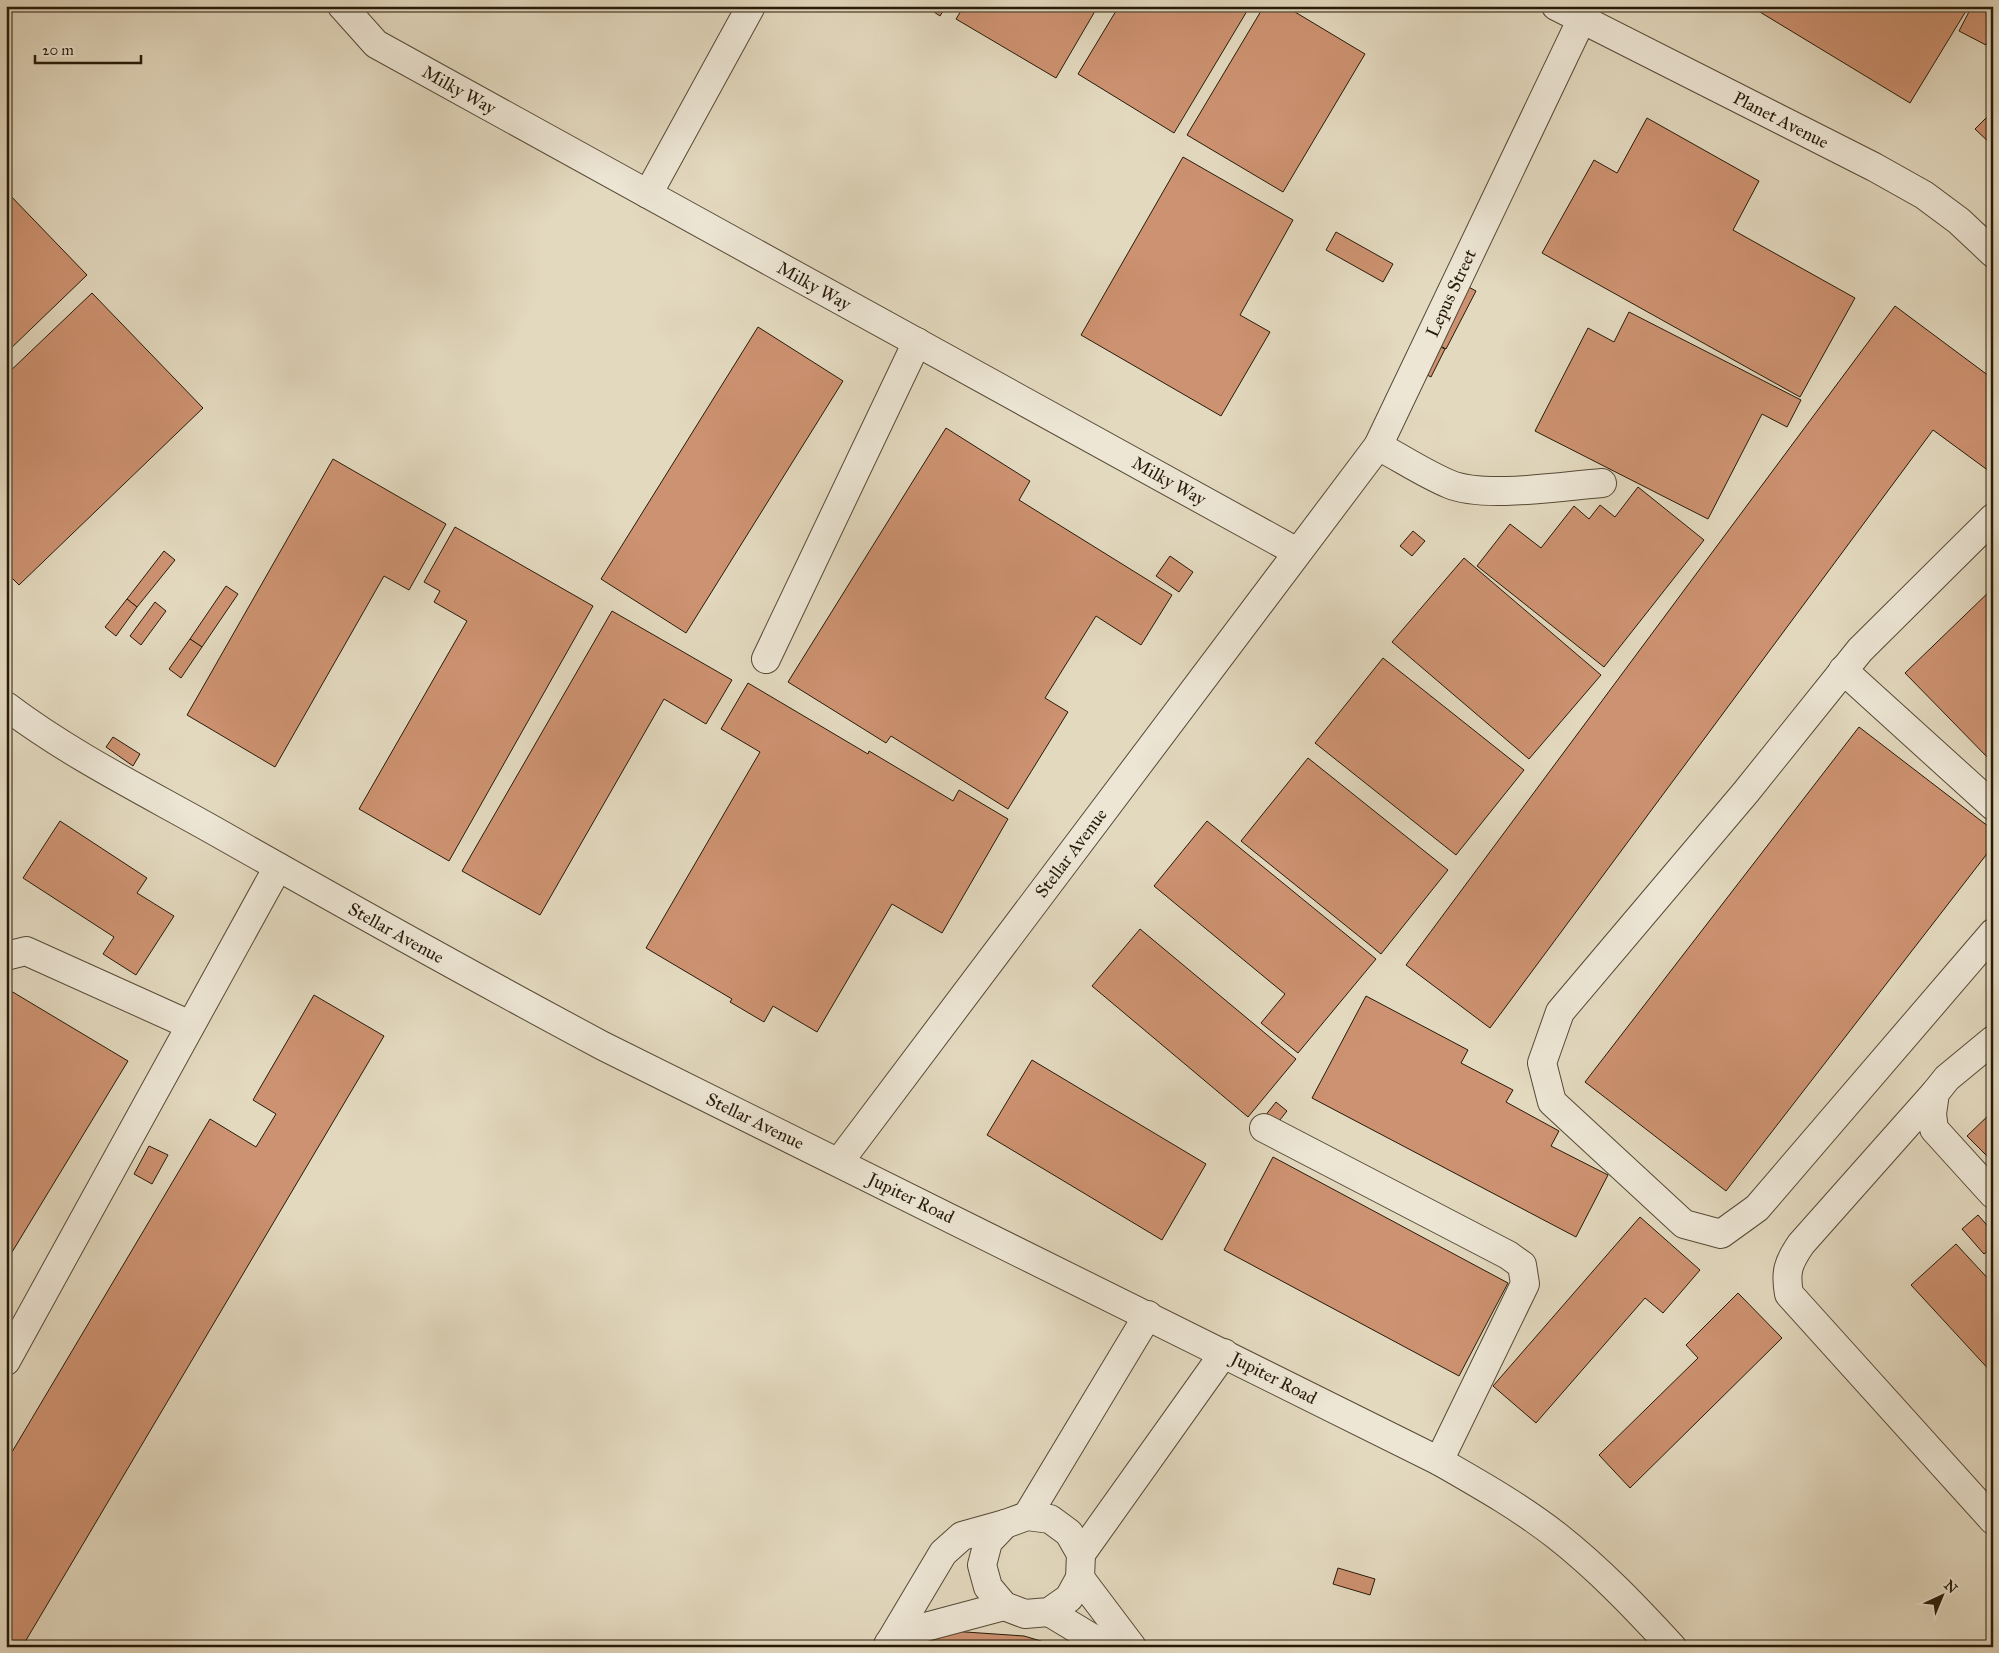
<svg xmlns="http://www.w3.org/2000/svg" width="1999" height="1653" font-family="'IM FELL Great Primer',serif">
<style>
.building{fill:#cd9271;stroke:#271b08}
.lines{fill:none;stroke-linecap:round;stroke-linejoin:round}
.minor-casing{stroke:#564a36;stroke-width:30}
.minor{stroke:#ede6d5;stroke-width:28}
.labels{text-anchor:middle;stroke-width:4;stroke-linejoin:round;paint-order:stroke}
.street-label{font-size:18px;fill:#271b08;stroke:#ede6d5}
</style>
<rect width="100%" height="100%" fill="#e3d9bf"/>
<filter id="stains"><feTurbulence type="fractalNoise" baseFrequency=".004" numOctaves="4"/><feColorMatrix values="0 0 0 0 .2 0 0 0 0 .09 0 0 0 0 .02 0 0 0 .5 -.17"/></filter>
<radialGradient id="worn" r=".72"><stop offset=".6" stop-color="#630" stop-opacity="0"/><stop offset="1" stop-color="#630" stop-opacity=".3"/></radialGradient>
<!-- building -->
<g class="building">
<polygon points="925,6 946,6 940,16"/>
<polygon points="964,6 1098,6 1056,78 956,19"/>
<polygon points="1119,6 1250,6 1174,133 1078,74"/>
<polygon points="1264,6 1285,6 1365,54 1283,192 1187,135"/>
<polygon points="1750,6 1969,6 1910,103"/>
<polygon points="1972,6 1993,6 1993,31 1986,45 1959,31"/>
<polygon points="1993,111 1993,146 1975,129"/>
<polygon points="1647,118 1759,181 1733,230 1855,298 1800,397 1542,253 1594,160 1617,173"/>
<polygon points="1183,157 1293,220 1240,315 1270,332 1221,416 1081,335"/>
<polygon points="6,191 87,275 6,353"/>
<polygon points="1336,232 1393,264 1383,282 1326,250"/>
<polygon points="1463,284 1476,291 1446,349 1433,342"/>
<polygon points="92,293 203,408 19,585 6,572 6,375"/>
<polygon points="1895,306 1993,379 1993,474 1933,430 1490,1028 1406,965"/>
<polygon points="1629,312 1801,400 1787,427 1762,414 1708,519 1535,431 1588,328 1614,342"/>
<polygon points="758,327 843,381 686,633 601,579"/>
<polygon points="1432,343 1445,349 1431,377 1418,370"/>
<polygon points="946,428 1030,481 1019,500 1172,595 1141,645 1096,616 1045,698 1068,712 1008,809 891,736 886,743 788,682"/>
<polygon points="333,459 446,524 409,590 384,576 275,767 187,715"/>
<polygon points="1638,487 1704,540 1604,667 1477,566 1510,524 1541,548 1574,506 1589,519 1600,505 1615,517"/>
<polygon points="455,527 593,606 449,861 359,809 467,621 434,602 440,591 424,582"/>
<polygon points="1413,531 1425,541 1412,556 1400,546"/>
<polygon points="164,551 175,560 137,607 127,599"/>
<polygon points="1170,556 1193,572 1179,592 1156,576"/>
<polygon points="1464,558 1601,675 1529,759 1392,642"/>
<polygon points="226,586 238,594 202,647 190,639"/>
<polygon points="1993,588 1993,763 1905,673"/>
<polygon points="127,599 137,607 116,636 105,627"/>
<polygon points="155,602 166,611 141,645 130,636"/>
<polygon points="612,611 732,680 706,724 664,699 540,915 462,871"/>
<polygon points="190,639 202,647 181,678 169,669"/>
<polygon points="1383,658 1524,770 1456,855 1315,743"/>
<polygon points="748,683 868,754 869,751 953,801 959,790 1008,819 942,933 892,904 817,1032 773,1006 764,1022 730,1002 732,999 646,948 760,752 721,729"/>
<polygon points="1859,727 1993,830 1993,846 1726,1191 1585,1082"/>
<polygon points="113,737 140,754 133,766 106,747"/>
<polygon points="1308,758 1448,870 1381,954 1241,841"/>
<polygon points="60,821 147,878 137,893 174,916 136,975 103,954 114,937 23,878"/>
<polygon points="1207,821 1376,959 1298,1053 1261,1023 1285,994 1154,886"/>
<polygon points="1140,929 1296,1059 1248,1117 1092,986"/>
<polygon points="6,988 128,1061 6,1262"/>
<polygon points="314,995 384,1036 22,1647 6,1647 6,1462 210,1119 256,1147 276,1114 253,1100"/>
<polygon points="1366,996 1468,1050 1461,1063 1513,1090 1506,1102 1559,1131 1551,1146 1608,1175 1576,1237 1312,1098"/>
<polygon points="1032,1060 1206,1164 1162,1240 987,1135"/>
<polygon points="1276,1102 1287,1111 1268,1135 1257,1126"/>
<polygon points="1993,1111 1993,1162 1967,1136"/>
<polygon points="149,1146 168,1155 152,1184 134,1174"/>
<polygon points="1273,1157 1508,1283 1459,1376 1224,1250"/>
<polygon points="1978,1215 1993,1232 1993,1247 1984,1254 1962,1229"/>
<polygon points="1640,1217 1700,1270 1663,1313 1645,1298 1536,1423 1493,1386"/>
<polygon points="1956,1244 1993,1284 1993,1374 1911,1285"/>
<polygon points="1738,1293 1782,1338 1630,1488 1599,1455 1698,1358 1686,1345"/>
<polygon points="1338,1568 1375,1579 1370,1595 1333,1584"/>
<polygon points="951,1631 1024,1636 1061,1647 918,1647"/>
</g>
<g class="lines">
<defs>
<g id="minor">
<polyline points="342,6 376,44 1297,552"/>
<polyline points="1556,6 1874,167 1924,195 1959,221 1993,253"/>
<polyline points="648,194 750,8"/>
<path d="M1378,446C1401,458 1425,474 1449,484C1484,499 1562,486 1602,483"/>
<polyline points="1993,518 1860,650 1746,792 1560,1012 1542,1063 1552,1102 1684,1224 1721,1234 1757,1208 1993,933"/>
<polyline points="766,659 917,342"/>
<polyline points="1843,670 1993,806"/>
<path d="M6,706C72,756 148,793 220,834C347,906 474,977 603,1046L1439,1461C1479,1484 1520,1507 1557,1536C1599,1569 1636,1608 1672,1647"/>
<polyline points="6,956 26,951 190,1025"/>
<polyline points="1993,1040 1947,1078 1935,1093 1932,1114 1934,1129 1993,1194"/>
<path d="M1935,1093L1801,1244C1788,1263 1785,1272 1789,1294L1993,1520"/>
<polyline points="1264,1128 1508,1255 1522,1265 1525,1284 1439,1461"/>
<polyline points="839,1162 1378,446 1588,6"/>
<polyline points="6,1361 278,867"/>
<polyline points="1027,1516 1050,1519 1069,1533 1081,1554 1080,1578 1069,1598 1049,1612 1025,1614 1004,1606 988,1587 982,1565 988,1542 1005,1524 1027,1516 1148,1315"/>
<polyline points="1081,1554 1224,1353"/>
<polyline points="1080,1578 1132,1647"/>
<polyline points="1049,1612 1107,1647"/>
<polyline points="889,1643 914,1630 1004,1606"/>
<polyline points="887,1647 943,1553 962,1536 1005,1524"/>
</g>
</defs>
<!-- minor casing -->
<use href="#minor" class="minor-casing"/>
<!-- minor -->
<use href="#minor" class="minor"/>
</g>
<g class="labels">
<!-- street labels -->
<g class="street-label">
<text transform="translate(459 90) rotate(29)" y="6">Milky Way</text>
<text transform="translate(1781 120) rotate(27)" y="6">Planet Avenue</text>
<text transform="translate(814 286) rotate(29)" y="6">Milky Way</text>
<text transform="translate(1451 293) rotate(-65)" y="6">Lepus Street</text>
<text transform="translate(1169 481) rotate(29)" y="6">Milky Way</text>
<text transform="translate(1071 853) rotate(-53)" y="6">Stellar Avenue</text>
<text transform="translate(396 933) rotate(29)" y="6">Stellar Avenue</text>
<text transform="translate(755 1121) rotate(26)" y="6">Stellar Avenue</text>
<text transform="translate(911 1198) rotate(26)" y="6">Jupiter Road</text>
<text transform="translate(1274 1378) rotate(27)" y="6">Jupiter Road</text>
</g>
</g>
<!-- margin -->
<rect width="1999" height="1653" fill="none" stroke="#e3d9bf" stroke-width="25"/>
<rect x="8" y="8" width="1984" height="1638" fill="none" stroke="#271b08" stroke-width="2.5"/>
<rect x="12" y="12" width="1974" height="1628" fill="none" stroke="#271b08"/>
<!-- north arrow -->
<g transform="translate(1942 1596) rotate(44)" stroke="#ede6d5" stroke-width="4" paint-order="stroke">
<path d="M0-4L9 19L0 12L-9 19Z" fill="#271b08"/>
<text y="-8" font-size="14" font-weight="bold" text-anchor="middle" fill="#271b08">N</text>
</g>
<!-- scale -->
<path d="M35 55v8h106v-8" fill="none" stroke="#271b08" stroke-width="2.5"/>
<text x="42" y="55" font-size="15" fill="#271b08" stroke="#ede6d5" stroke-width="4" paint-order="stroke">20 m</text>
<rect width="100%" height="100%" filter="url(#stains)"/>
<rect width="100%" height="100%" fill="url(#worn)"/>
</svg>
